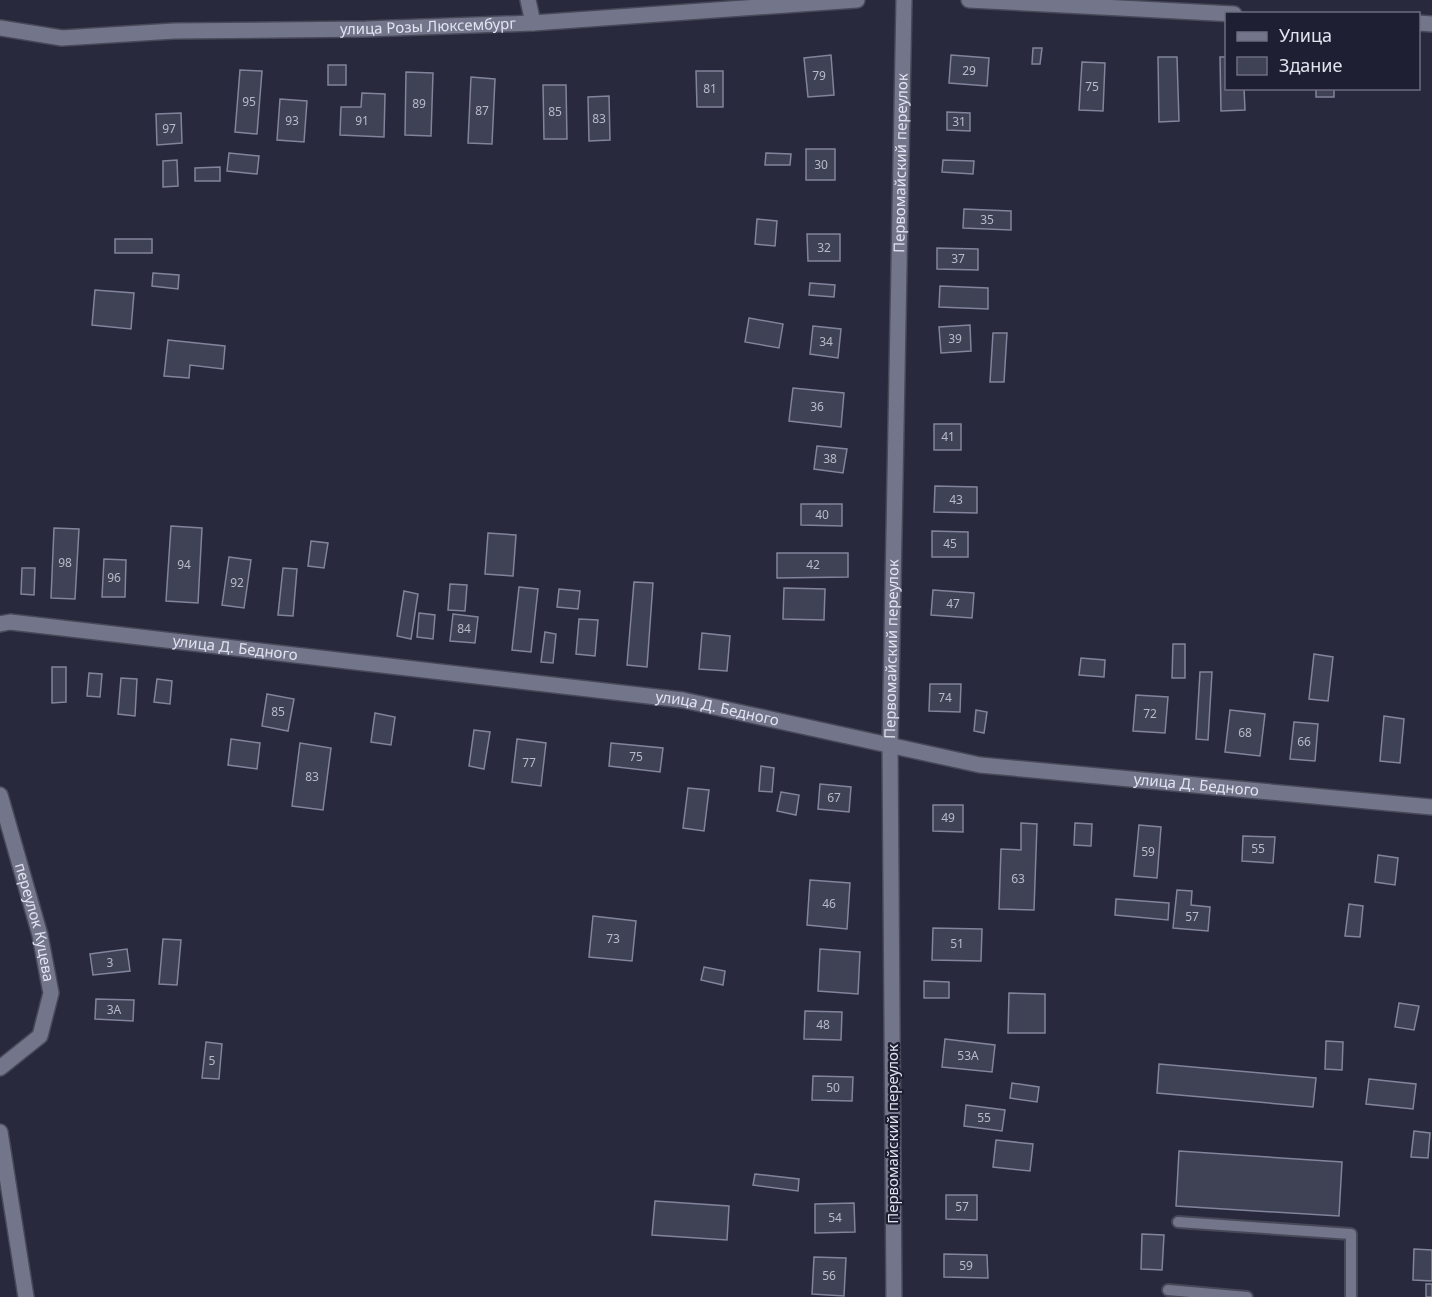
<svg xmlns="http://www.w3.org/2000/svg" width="1432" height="1297" font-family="'Noto Sans',sans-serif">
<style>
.building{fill:#3f4155;stroke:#81849b;stroke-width:1.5}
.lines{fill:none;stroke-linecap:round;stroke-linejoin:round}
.service-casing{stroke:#474858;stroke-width:14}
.minor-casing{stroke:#474858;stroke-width:18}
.service{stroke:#73758b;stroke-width:10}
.minor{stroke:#73758b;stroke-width:15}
.labels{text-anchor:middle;stroke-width:4.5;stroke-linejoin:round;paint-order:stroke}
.number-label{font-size:12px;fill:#b8bac8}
.street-label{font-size:15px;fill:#e1e3ef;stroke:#1e1f32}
</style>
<rect width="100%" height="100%" fill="#28293c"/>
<!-- building -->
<g class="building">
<polygon points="1033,48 1042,48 1040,64 1032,64"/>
<polygon points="831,55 834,95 808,97 804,58"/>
<polygon points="951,55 989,58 987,86 949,83"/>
<polygon points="1158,57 1177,57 1179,121 1159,122"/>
<polygon points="1220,57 1226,57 1226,88 1244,88 1245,110 1221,111"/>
<polygon points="1082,62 1105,63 1103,111 1079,110"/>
<rect x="328" y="65" width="18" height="20"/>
<polygon points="240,70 262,71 257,134 235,132"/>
<polygon points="696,71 723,71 723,107 697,107"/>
<polygon points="406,72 433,73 431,136 405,135"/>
<polygon points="471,77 495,79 492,144 468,143"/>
<polygon points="543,85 566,85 567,139 544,139"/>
<rect x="1316" y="88" width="18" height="9"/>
<polygon points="362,93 385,94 384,137 340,135 341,107 361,107"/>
<polygon points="609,96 610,140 589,141 588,97"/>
<polygon points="280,99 307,101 304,142 277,140"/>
<polygon points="947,112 970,113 970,131 947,130"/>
<polygon points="181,113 182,143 157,145 156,114"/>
<rect x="806" y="149" width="29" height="31"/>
<polygon points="229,153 259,156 257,174 227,171"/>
<polygon points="766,153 791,154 790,165 765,165"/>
<polygon points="177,160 178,186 163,187 163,161"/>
<polygon points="943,160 974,161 973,174 942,172"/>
<polygon points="220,167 220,181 195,181 195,168"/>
<polygon points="964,209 1011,211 1011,230 963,228"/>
<polygon points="757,219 777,221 775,246 755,244"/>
<polygon points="807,234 840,234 840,261 808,261"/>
<rect x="115" y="239" width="37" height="14"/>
<polygon points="937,248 978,249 978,270 937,269"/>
<polygon points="153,273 179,275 178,289 152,286"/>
<polygon points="810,283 835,285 834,297 809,295"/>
<polygon points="940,286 988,288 988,309 939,307"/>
<polygon points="95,290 134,293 131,329 92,325"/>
<polygon points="749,318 783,324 779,348 745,342"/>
<polygon points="970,325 971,351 941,353 939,327"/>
<polygon points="813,326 841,329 838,358 810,354"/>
<polygon points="993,333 1007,333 1004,382 990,382"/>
<polygon points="168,340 225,346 223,369 190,365 189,378 164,376"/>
<polygon points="793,388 844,393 841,427 789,421"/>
<rect x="934" y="424" width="27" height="26"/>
<polygon points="817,446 847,449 843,473 814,469"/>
<polygon points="935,486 977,487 977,513 934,512"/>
<polygon points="801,504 842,504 842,526 801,525"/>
<polygon points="171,526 202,528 198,603 166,601"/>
<polygon points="54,528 79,529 75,599 51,598"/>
<polygon points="932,531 968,532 968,557 932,557"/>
<polygon points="488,533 516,535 513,576 485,574"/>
<polygon points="311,541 328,543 324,568 308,566"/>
<polygon points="777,553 848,553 848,577 777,578"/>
<polygon points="229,557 251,560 244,608 222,605"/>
<polygon points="104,559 126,560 125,597 102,597"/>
<polygon points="22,568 35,568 34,595 21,594"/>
<polygon points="283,568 297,569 293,616 278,615"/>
<polygon points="634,582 653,583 647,667 627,665"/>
<polygon points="450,584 467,585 465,611 448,610"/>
<polygon points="519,587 538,589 531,652 512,650"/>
<polygon points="784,588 825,589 824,620 783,619"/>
<polygon points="559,589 580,591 578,609 557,607"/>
<polygon points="933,590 974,593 972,618 931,615"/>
<polygon points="404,591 418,594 411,639 397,636"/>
<polygon points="419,613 435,615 433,639 417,637"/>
<polygon points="453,614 478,617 475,643 450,641"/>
<polygon points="579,619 598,620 595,656 576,654"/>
<polygon points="545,632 556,634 553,663 541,662"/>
<polygon points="702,633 730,636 727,671 699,669"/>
<polygon points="1173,644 1185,644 1185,678 1172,678"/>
<polygon points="1314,654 1333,657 1328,701 1309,699"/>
<polygon points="1081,658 1105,660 1104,677 1079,675"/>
<polygon points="52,667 66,667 66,702 52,703"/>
<polygon points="1200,672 1212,672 1208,740 1196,739"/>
<polygon points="89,673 102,674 100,697 87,696"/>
<polygon points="121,678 137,679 135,716 118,714"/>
<polygon points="157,679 172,681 170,704 154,702"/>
<polygon points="930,684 961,684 960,712 929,711"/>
<polygon points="267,694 294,699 288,731 262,726"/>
<polygon points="1136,695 1168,697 1165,733 1133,731"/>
<polygon points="976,710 987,712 984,733 974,731"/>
<polygon points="1230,710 1265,714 1260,756 1225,752"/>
<polygon points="375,713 395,717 391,745 371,742"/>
<polygon points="1384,716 1404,719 1400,763 1380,761"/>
<polygon points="1294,722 1318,724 1315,761 1290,759"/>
<polygon points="474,730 490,732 484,769 469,766"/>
<polygon points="231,739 260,743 257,769 228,765"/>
<polygon points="517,739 546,743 541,786 512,782"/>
<polygon points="300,743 331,748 323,810 292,806"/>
<polygon points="611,743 663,748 660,772 609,766"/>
<polygon points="761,766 774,768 772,792 759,791"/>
<polygon points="820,784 851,787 849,812 818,809"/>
<polygon points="688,788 709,790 704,831 683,828"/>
<polygon points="781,792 799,795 796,815 777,811"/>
<polygon points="933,805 963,805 963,832 933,831"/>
<polygon points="1021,823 1037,824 1034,910 999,909 1001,849 1021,850"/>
<polygon points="1075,823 1092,824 1091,846 1074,845"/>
<polygon points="1139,825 1161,827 1157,878 1134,876"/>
<polygon points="1243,836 1275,837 1273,863 1242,861"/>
<polygon points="1378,855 1398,858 1395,885 1375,882"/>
<polygon points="810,880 850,883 847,929 807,925"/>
<polygon points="1177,890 1192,891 1191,905 1210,907 1208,931 1173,928"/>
<polygon points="1116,899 1169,903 1168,920 1115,915"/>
<polygon points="1349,904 1363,906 1360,937 1345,936"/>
<polygon points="593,916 636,921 632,961 589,957"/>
<polygon points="933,928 982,929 981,961 932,960"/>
<polygon points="163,939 181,940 177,985 159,984"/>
<polygon points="127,949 130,971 93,975 90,954"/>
<polygon points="820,949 860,952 858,994 818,991"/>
<polygon points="704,967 725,971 723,985 701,980"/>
<polygon points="924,981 949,982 949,998 924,998"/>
<polygon points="1009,993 1045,994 1045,1033 1008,1033"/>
<polygon points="96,999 134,1000 133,1021 95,1019"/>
<polygon points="1399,1003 1419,1006 1414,1030 1395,1027"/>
<polygon points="805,1011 842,1012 841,1040 804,1039"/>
<polygon points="945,1039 995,1045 992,1072 942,1067"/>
<polygon points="1326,1041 1343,1042 1342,1070 1325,1069"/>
<polygon points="206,1042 222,1044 219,1079 202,1078"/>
<polygon points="1159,1064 1316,1078 1313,1107 1157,1093"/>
<polygon points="813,1076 853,1077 852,1101 812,1100"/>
<polygon points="1369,1079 1416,1084 1413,1109 1366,1104"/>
<polygon points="1012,1083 1039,1087 1037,1102 1010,1098"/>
<polygon points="966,1105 1005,1110 1002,1131 964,1126"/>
<polygon points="1414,1131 1430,1133 1428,1158 1411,1157"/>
<polygon points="996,1140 1033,1144 1030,1171 993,1167"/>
<polygon points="1179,1151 1342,1162 1339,1216 1176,1206"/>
<polygon points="755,1174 799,1179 798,1191 753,1185"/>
<polygon points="946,1195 977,1195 977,1220 946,1219"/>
<polygon points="655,1201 729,1206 727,1240 652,1235"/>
<polygon points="854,1203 855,1232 815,1233 815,1204"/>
<polygon points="1142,1234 1164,1235 1162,1270 1141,1269"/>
<polygon points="1414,1249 1432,1250 1432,1281 1413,1280"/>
<polygon points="944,1254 987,1255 988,1278 944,1277"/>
<polygon points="814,1257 846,1258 844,1296 812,1294"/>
<rect x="1426" y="1284" width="6" height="13"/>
</g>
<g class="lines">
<defs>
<g id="service">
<polyline points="1178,1222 1351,1234 1351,1297"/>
<polyline points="1168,1290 1247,1297"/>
</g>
<g id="minor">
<polyline points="528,0 533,23"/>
<polyline points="969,0 1234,14"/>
<polyline points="1418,23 1432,24"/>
<path id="s1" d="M0,28L62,38L174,31L366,29L533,23L857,0"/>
<path id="s2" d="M0,624L10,622L683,700L980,765L1432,807"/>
<path id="s3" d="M0,795L40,935L51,993L40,1036L0,1068"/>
<polyline points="0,1132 26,1297"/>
<path id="s4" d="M894,1297L890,746L904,0"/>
</g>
</defs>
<!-- service casing -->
<use href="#service" class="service-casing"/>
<!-- minor casing -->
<use href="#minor" class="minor-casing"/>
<!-- service -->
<use href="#service" class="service"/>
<!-- minor -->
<use href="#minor" class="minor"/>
</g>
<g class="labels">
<!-- number labels -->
<g class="number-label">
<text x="969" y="75">29</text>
<text x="819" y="80">79</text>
<text x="1092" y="91">75</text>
<text x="710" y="93">81</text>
<text x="249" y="106">95</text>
<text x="419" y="108">89</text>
<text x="482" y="115">87</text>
<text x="555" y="116">85</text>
<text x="599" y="123">83</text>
<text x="292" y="125">93</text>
<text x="362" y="125">91</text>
<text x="959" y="126">31</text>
<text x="169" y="133">97</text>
<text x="821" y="169">30</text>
<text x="987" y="224">35</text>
<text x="824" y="252">32</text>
<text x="958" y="263">37</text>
<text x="955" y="343">39</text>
<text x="826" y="346">34</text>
<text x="817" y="411">36</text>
<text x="948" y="441">41</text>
<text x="830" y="463">38</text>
<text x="956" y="504">43</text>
<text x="822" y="519">40</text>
<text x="950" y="548">45</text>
<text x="65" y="567">98</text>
<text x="184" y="569">94</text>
<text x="813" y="569">42</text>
<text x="114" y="582">96</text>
<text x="237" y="587">92</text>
<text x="953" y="608">47</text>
<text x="464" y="633">84</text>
<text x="945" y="702">74</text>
<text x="278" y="716">85</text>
<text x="1150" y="718">72</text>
<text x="1245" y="737">68</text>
<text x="1304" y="746">66</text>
<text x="636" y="761">75</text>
<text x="529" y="767">77</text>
<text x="312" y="781">83</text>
<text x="834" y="802">67</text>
<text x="948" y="822">49</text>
<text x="1258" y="853">55</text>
<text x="1148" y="856">59</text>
<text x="1018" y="883">63</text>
<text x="829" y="908">46</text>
<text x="1192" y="921">57</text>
<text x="613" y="943">73</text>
<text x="957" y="948">51</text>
<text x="110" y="967">3</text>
<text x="114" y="1014">3А</text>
<text x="823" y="1029">48</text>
<text x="968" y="1060">53А</text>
<text x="212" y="1065">5</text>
<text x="833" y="1092">50</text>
<text x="984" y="1122">55</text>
<text x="962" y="1211">57</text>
<text x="835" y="1222">54</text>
<text x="966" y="1270">59</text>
<text x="829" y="1280">56</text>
</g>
<!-- street labels -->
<g class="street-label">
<text dy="5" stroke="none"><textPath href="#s1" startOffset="429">улица Розы Люксембург</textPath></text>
<text dy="5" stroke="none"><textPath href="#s4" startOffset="1134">Первомайский переулок</textPath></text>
<text dy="5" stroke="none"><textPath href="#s2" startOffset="237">улица Д. Бедного</textPath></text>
<text dy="5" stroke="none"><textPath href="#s4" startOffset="648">Первомайский переулок</textPath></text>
<text dy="5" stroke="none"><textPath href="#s2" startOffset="723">улица Д. Бедного</textPath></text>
<text dy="5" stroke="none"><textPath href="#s2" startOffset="1209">улица Д. Бедного</textPath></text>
<text dy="5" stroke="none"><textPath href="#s3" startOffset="132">переулок Куцева</textPath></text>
<text transform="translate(893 1134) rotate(-90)" y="5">Первомайский переулок</text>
</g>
</g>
<!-- legend -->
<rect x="1225" y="12" width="195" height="78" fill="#1e1f32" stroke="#6c6d7e" stroke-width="1.5"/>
<rect x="1237" y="32" width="30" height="9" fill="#73758b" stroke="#6c6d7e" stroke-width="1.5"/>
<text x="1279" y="42" font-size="18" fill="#e1e3ef">Улица</text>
<rect x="1237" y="57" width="30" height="18" fill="#3f4155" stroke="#6c6d7e" stroke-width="1.5"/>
<text x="1279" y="72" font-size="18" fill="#e1e3ef">Здание</text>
</svg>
